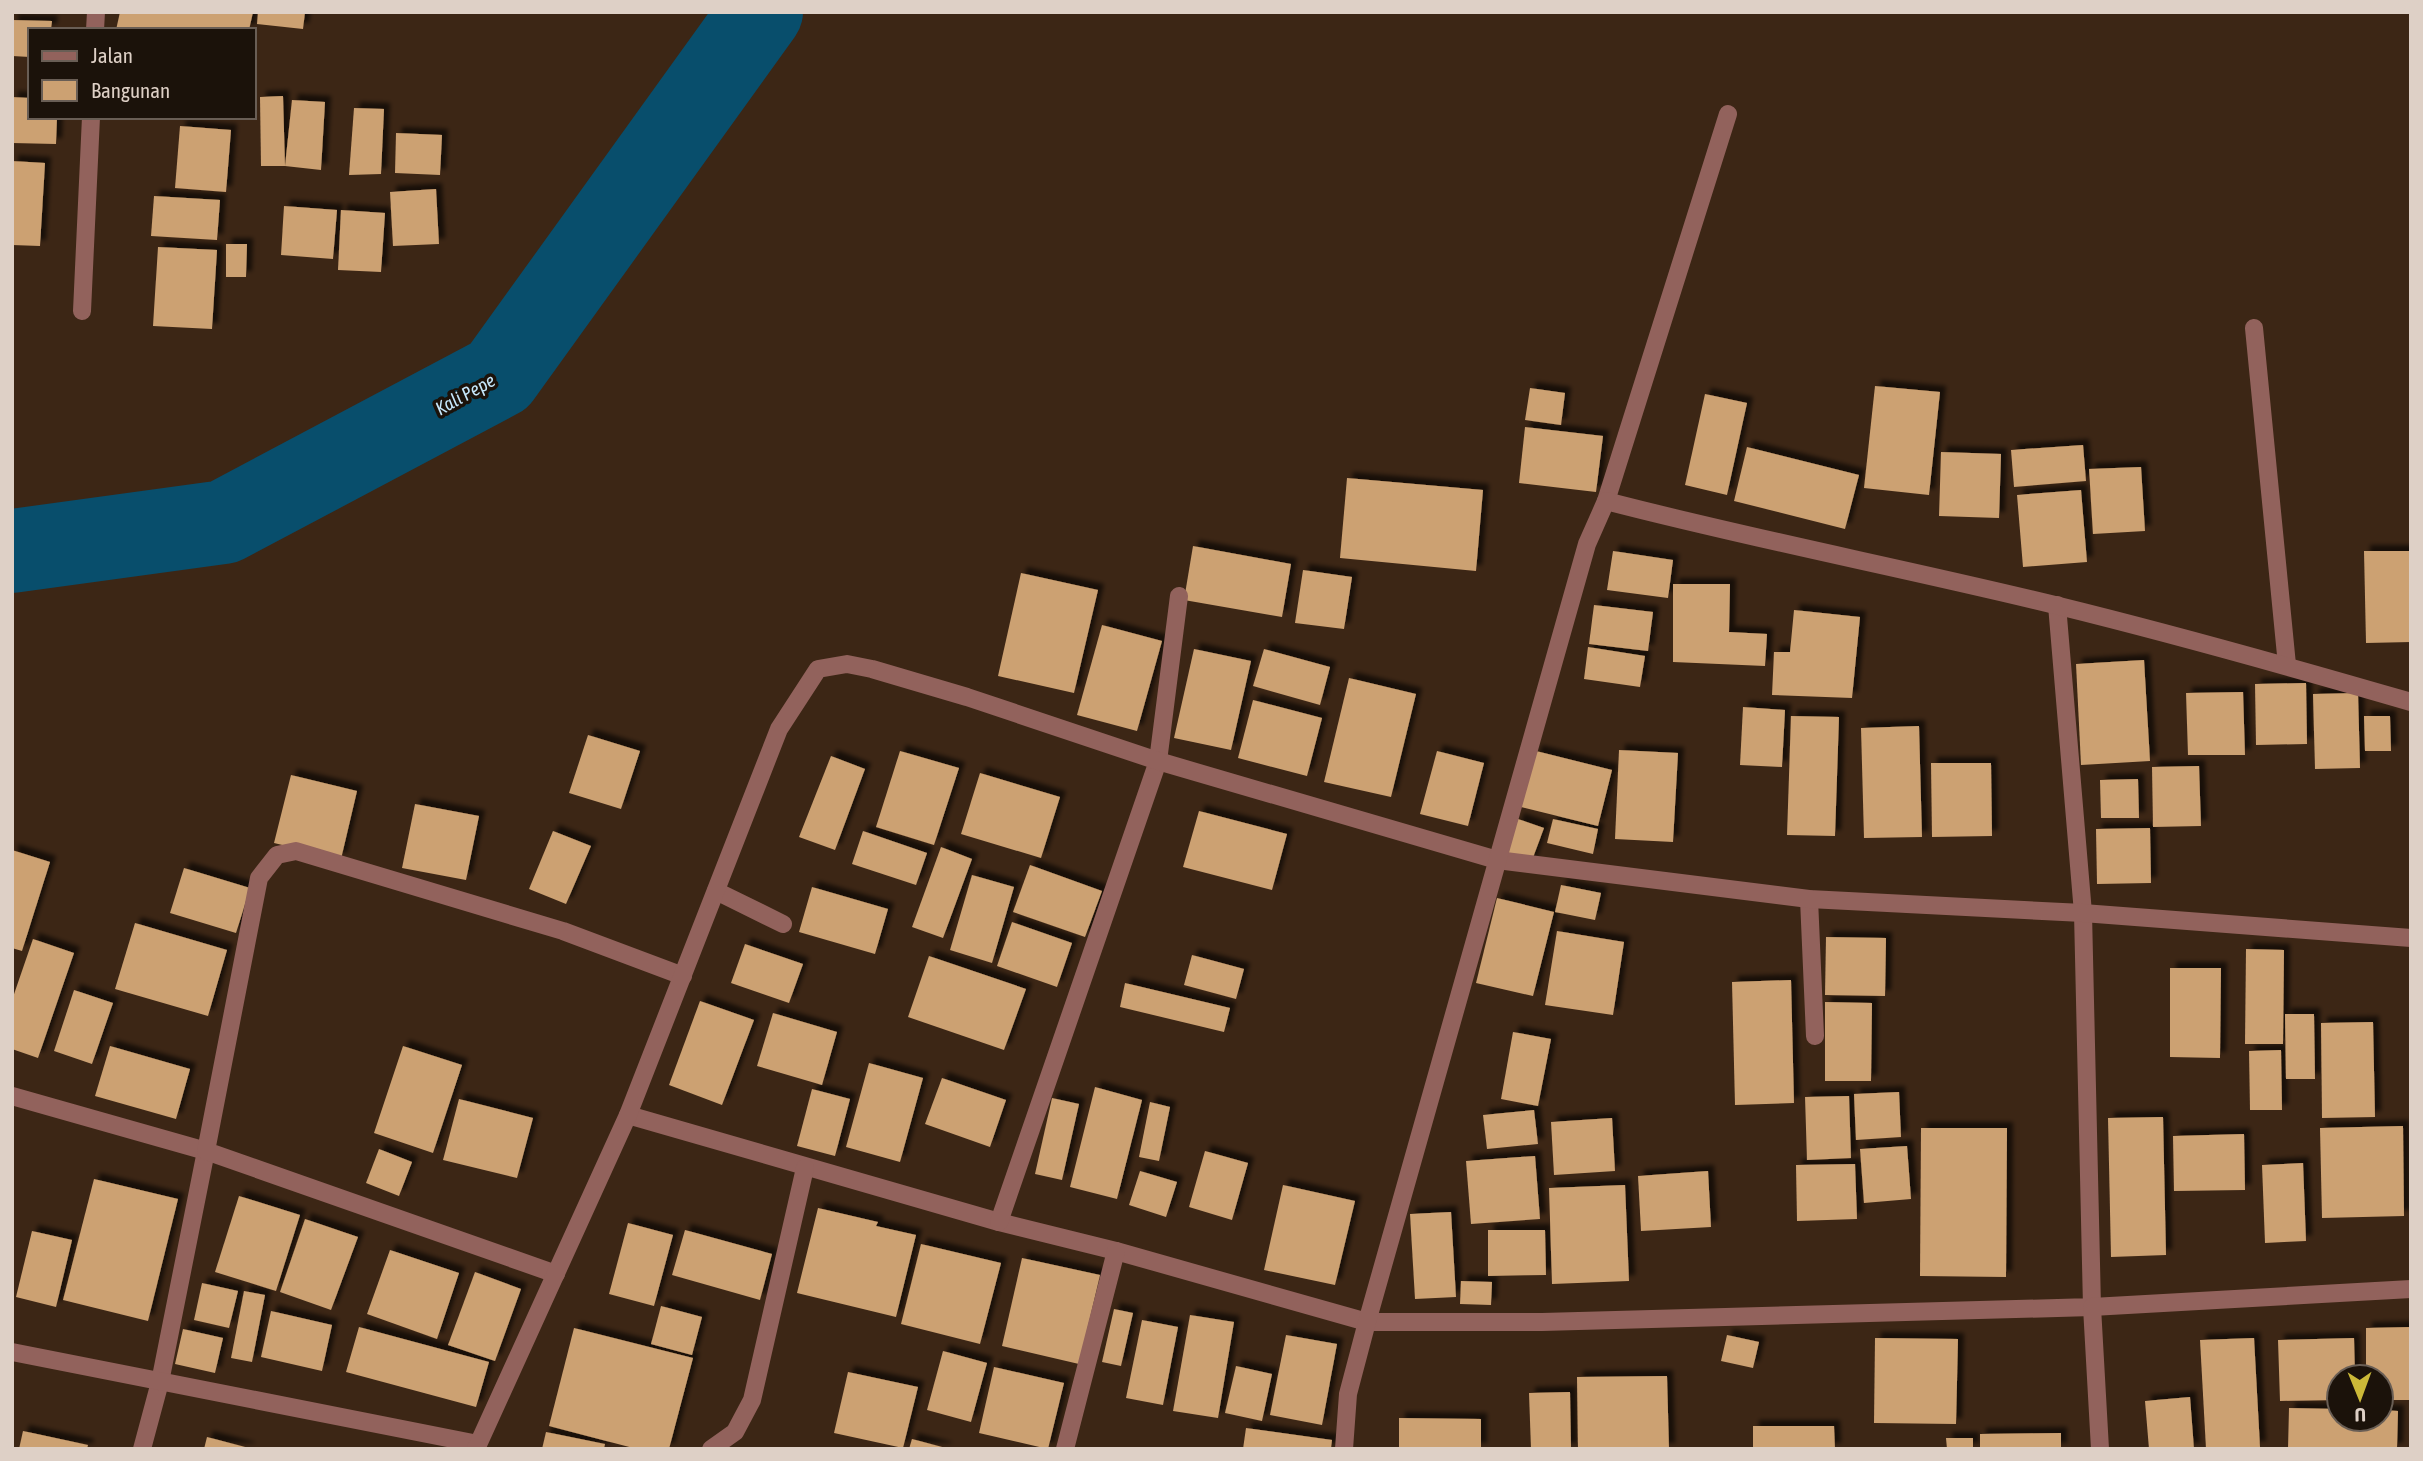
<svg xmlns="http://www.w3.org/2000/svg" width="2423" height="1461" font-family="'Asap Condensed',sans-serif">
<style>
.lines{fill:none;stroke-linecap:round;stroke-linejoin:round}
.river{stroke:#084e6c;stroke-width:84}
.building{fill:#cca172;filter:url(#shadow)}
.minor{stroke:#92625c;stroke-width:18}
.labels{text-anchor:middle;stroke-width:7;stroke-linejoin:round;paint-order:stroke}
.water-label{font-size:19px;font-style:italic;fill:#c6e7fb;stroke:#1b120a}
</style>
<defs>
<filter id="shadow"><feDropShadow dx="6" dy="-6" stdDeviation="2" flood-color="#0009"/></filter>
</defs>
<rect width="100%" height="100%" fill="#3c2615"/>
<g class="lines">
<!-- river -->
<polyline class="river" points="12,551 224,522 499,376 761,12"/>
</g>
<!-- building -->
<g class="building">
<polygon points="120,12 253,12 249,30 116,30"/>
<polygon points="258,12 305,12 303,29 257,24"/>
<polygon points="12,20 52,21 51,30 30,30 30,57 12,56"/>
<polygon points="283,96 285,166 261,166 260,97"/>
<polygon points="12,97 30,98 30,117 57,117 56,144 12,143"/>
<polygon points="292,100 325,102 321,170 285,166"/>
<polygon points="354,108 384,109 381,174 349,175"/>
<polygon points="180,126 231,130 226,192 175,188"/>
<polygon points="396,133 442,135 440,175 395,173"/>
<polygon points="12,161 45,163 40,246 12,245"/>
<polygon points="436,189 439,244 393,246 390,192"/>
<polygon points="154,196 220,200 217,240 151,236"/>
<polygon points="284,206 337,210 333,259 281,255"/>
<polygon points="341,210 385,213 381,272 338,270"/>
<polygon points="226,244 247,244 246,277 226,277"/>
<polygon points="158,247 217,250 212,329 153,326"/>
<polygon points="1875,386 1940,392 1929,495 1864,488"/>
<polygon points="1530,388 1565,393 1561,425 1525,420"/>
<polygon points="1705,394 1747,403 1727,495 1685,485"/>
<polygon points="1525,427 1603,436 1596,492 1519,483"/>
<polygon points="2083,445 2086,481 2014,487 2011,450"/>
<polygon points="1747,447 1859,475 1845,529 1734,501"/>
<polygon points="1941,452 2001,454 1999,518 1939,516"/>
<polygon points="2141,467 2145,531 2093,534 2089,469"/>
<polygon points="1347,478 1483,490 1476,571 1340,558"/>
<polygon points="2081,490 2087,562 2023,567 2017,495"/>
<polygon points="1193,546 1291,564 1282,617 1184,600"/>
<polygon points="1613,551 1673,560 1668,598 1607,590"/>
<polygon points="2364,551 2411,551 2411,642 2366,643"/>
<polygon points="1303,570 1352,577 1344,629 1295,623"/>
<polygon points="1021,573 1098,590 1074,693 998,676"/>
<polygon points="1673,584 1730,584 1729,632 1767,634 1765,666 1673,662"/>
<polygon points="1594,605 1653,612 1648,651 1589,644"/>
<polygon points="1794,610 1860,617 1852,698 1772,695 1774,652 1790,652"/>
<polygon points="1102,625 1162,641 1137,731 1077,715"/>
<polygon points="1588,647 1645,656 1640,687 1584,679"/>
<polygon points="1194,649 1251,661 1231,750 1174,738"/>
<polygon points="1264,649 1330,667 1320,705 1253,686"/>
<polygon points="2144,660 2150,761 2081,765 2076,664"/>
<polygon points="1349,678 1416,694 1391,797 1324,782"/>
<polygon points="2306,683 2307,744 2256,745 2255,684"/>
<polygon points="2243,692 2245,755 2188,755 2186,693"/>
<polygon points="2358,693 2360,768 2315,769 2313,694"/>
<polygon points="1253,700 1322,718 1307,776 1238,758"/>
<polygon points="1743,707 1785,710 1782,767 1740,765"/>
<polygon points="1791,716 1839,717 1835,836 1787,835"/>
<polygon points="2364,716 2390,716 2391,751 2365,751"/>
<polygon points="1919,726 1922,837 1864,838 1861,728"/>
<polygon points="588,735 640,751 621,809 569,793"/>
<polygon points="1619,750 1678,753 1673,842 1615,839"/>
<polygon points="900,751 959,768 934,845 876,827"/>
<polygon points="1437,751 1484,763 1468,826 1420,814"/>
<polygon points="1536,751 1612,770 1598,826 1521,807"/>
<polygon points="831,756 865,769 835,850 799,837"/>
<polygon points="1931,763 1991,763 1992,836 1932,837"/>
<polygon points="2199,766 2201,826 2153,827 2152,767"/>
<polygon points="980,773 1060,797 1041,858 961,834"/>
<polygon points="291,775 357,791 341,859 274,843"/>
<polygon points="2138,779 2139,818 2101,818 2100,780"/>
<polygon points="415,804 479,816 466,880 402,868"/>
<polygon points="1199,811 1287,834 1272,890 1183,867"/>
<polygon points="1518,819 1544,828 1531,863 1506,854"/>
<polygon points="1553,819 1598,829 1593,854 1547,843"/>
<polygon points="2150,828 2151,883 2097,884 2096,829"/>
<polygon points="553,831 591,846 566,904 529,889"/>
<polygon points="863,831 927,853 916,885 852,864"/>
<polygon points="941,847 972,859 943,938 912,927"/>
<polygon points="12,850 50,862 22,951 12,948"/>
<polygon points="1030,865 1102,891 1085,937 1013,912"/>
<polygon points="184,868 250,888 236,933 170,913"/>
<polygon points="972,875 1014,887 992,963 950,950"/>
<polygon points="1561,885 1601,893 1595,920 1555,912"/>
<polygon points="812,887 888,909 875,954 799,932"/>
<polygon points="1497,898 1554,912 1533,996 1476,983"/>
<polygon points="1012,922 1072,943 1057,987 997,966"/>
<polygon points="135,923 227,950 208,1016 115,989"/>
<polygon points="1557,931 1624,942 1613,1015 1545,1005"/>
<polygon points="1826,937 1886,938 1885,996 1825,995"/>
<polygon points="33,939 74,953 38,1058 12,1049 12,1000"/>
<polygon points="745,944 803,964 789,1003 731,983"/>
<polygon points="2246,949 2284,950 2283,1044 2245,1044"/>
<polygon points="1192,955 1244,969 1236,999 1184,985"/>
<polygon points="929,956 1026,989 1004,1050 908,1017"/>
<polygon points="2170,968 2221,968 2220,1058 2170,1057"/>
<polygon points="1791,980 1794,1103 1735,1105 1732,982"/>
<polygon points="1125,983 1230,1008 1224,1032 1120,1007"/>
<polygon points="74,990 113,1003 92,1064 54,1051"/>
<polygon points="700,1001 754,1020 722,1105 669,1085"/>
<polygon points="1825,1002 1872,1003 1871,1081 1825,1081"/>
<polygon points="773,1013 837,1032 822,1085 757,1066"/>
<polygon points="2285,1014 2314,1014 2315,1079 2286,1079"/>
<polygon points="2373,1022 2375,1117 2322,1118 2321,1023"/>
<polygon points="1513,1032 1551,1039 1538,1106 1501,1099"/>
<polygon points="110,1046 190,1069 176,1119 95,1096"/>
<polygon points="403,1046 462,1065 433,1153 374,1133"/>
<polygon points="2281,1050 2282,1110 2250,1110 2249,1051"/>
<polygon points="869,1063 923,1078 900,1162 846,1147"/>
<polygon points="942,1078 1006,1100 990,1147 925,1124"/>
<polygon points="1095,1087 1142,1100 1117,1199 1070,1187"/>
<polygon points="812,1089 850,1099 835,1156 797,1146"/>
<polygon points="1899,1092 1901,1137 1856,1140 1854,1094"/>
<polygon points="1849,1096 1851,1158 1807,1160 1805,1097"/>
<polygon points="1052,1098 1079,1104 1062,1180 1035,1174"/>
<polygon points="459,1099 533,1118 517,1178 443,1160"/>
<polygon points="1150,1102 1170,1107 1159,1161 1139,1157"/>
<polygon points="1534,1110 1538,1144 1487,1149 1483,1115"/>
<polygon points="2163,1117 2166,1255 2111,1257 2108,1118"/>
<polygon points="1612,1118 1615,1171 1554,1175 1551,1122"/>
<polygon points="2403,1126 2404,1216 2322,1218 2320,1128"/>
<polygon points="1921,1128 2007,1128 2006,1277 1920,1276"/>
<polygon points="2244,1134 2245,1190 2174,1191 2173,1136"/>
<polygon points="1907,1146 1911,1199 1864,1203 1860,1149"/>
<polygon points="379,1149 412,1162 399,1196 366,1183"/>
<polygon points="1205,1151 1248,1163 1232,1220 1189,1207"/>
<polygon points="1535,1156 1540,1219 1471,1224 1466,1161"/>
<polygon points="2303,1163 2306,1241 2265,1243 2262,1165"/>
<polygon points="1855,1164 1857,1219 1797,1221 1796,1165"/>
<polygon points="1140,1171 1177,1182 1166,1217 1129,1205"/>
<polygon points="1708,1171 1711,1227 1641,1231 1638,1176"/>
<polygon points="94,1179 178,1199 148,1321 63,1300"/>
<polygon points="1283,1185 1355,1201 1335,1285 1264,1270"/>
<polygon points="1625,1185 1629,1281 1552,1284 1549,1188"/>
<polygon points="239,1196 300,1215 276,1291 215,1272"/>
<polygon points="818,1208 878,1222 876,1226 916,1235 896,1317 797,1293"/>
<polygon points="1451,1212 1456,1297 1415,1299 1410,1214"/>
<polygon points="305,1219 358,1237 331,1310 280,1292"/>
<polygon points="628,1223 673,1235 654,1306 609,1294"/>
<polygon points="685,1230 772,1254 760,1300 672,1275"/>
<polygon points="1488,1230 1545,1230 1546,1275 1488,1276"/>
<polygon points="32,1231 72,1240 56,1307 16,1297"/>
<polygon points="921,1244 1001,1263 980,1344 901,1324"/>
<polygon points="390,1250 459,1273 437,1339 367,1314"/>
<polygon points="1022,1258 1100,1275 1079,1364 1002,1346"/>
<polygon points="475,1272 521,1289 495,1361 448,1345"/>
<polygon points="1461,1281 1492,1282 1491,1305 1460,1304"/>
<polygon points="202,1283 238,1291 229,1328 194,1320"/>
<polygon points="244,1291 265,1295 252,1362 231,1358"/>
<polygon points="661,1306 702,1317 692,1355 651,1344"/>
<polygon points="1114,1309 1133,1313 1121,1366 1102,1362"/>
<polygon points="271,1311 332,1325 322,1371 261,1357"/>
<polygon points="1190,1315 1234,1322 1218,1418 1173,1411"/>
<polygon points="1142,1320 1178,1327 1163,1405 1126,1398"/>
<polygon points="359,1327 489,1362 476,1407 346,1372"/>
<polygon points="2411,1327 2411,1400 2381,1400 2381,1377 2366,1377 2366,1328"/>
<polygon points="574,1328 693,1358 669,1449 637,1449 549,1426"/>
<polygon points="183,1329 223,1338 215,1373 175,1364"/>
<polygon points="1286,1335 1337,1344 1322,1425 1270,1415"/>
<polygon points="1727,1335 1759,1342 1753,1368 1721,1361"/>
<polygon points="1875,1338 1958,1339 1956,1424 1874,1423"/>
<polygon points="2254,1338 2260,1447 2206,1449 2200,1340"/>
<polygon points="2354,1338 2355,1377 2339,1377 2339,1400 2280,1401 2278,1340"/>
<polygon points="943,1351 987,1363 971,1422 927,1410"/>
<polygon points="1236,1366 1272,1374 1262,1421 1225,1413"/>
<polygon points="994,1367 1064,1383 1048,1449 979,1433"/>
<polygon points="848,1372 918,1387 903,1448 834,1433"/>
<polygon points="1667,1376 1669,1449 1578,1449 1577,1377"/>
<polygon points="1570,1392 1571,1449 1531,1449 1529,1393"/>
<polygon points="2190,1397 2194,1449 2149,1449 2145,1401"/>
<polygon points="2289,1408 2339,1409 2339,1419 2381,1419 2381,1410 2398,1411 2397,1449 2288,1449"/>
<polygon points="1399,1418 1481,1419 1481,1449 1399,1449"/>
<polygon points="1753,1426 1834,1426 1835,1449 1753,1449"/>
<polygon points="1246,1428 1332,1440 1331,1449 1243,1449"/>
<polygon points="23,1431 88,1445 87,1449 19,1449"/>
<polygon points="546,1432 605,1444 604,1449 542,1449"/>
<polygon points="2061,1433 2061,1449 1980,1449 1980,1434"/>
<polygon points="207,1437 249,1448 248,1449 204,1449"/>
<polygon points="1946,1438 1973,1438 1973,1449 1947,1449"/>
<polygon points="912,1439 946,1448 946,1449 909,1449"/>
</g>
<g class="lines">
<!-- minor -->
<g class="minor">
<polyline points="95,30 96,12"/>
<polyline points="82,311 91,117"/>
<polyline points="2254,328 2287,665"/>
<polyline points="1606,501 1728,114"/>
<polyline points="716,891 783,924"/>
<polyline points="1809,899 1815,1036"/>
<polyline points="12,1096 206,1151 160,1382 142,1449"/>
<polyline points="628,1115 999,1222 1116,1251 1367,1322 1542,1322 2092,1307 2083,913 2057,605"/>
<polyline points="999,1222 1158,761 1179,596"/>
<polyline points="556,1274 206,1151 259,878 277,855 296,851 563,931 683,976"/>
<polyline points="12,1352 478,1444"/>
<polyline points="476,1449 628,1115 779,729 818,669 847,664 872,669 967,697 1158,761 1497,860 1809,899 2083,913 2411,938"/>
<polyline points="711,1449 735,1432 752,1400 805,1168"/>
<polyline points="1065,1449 1116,1251"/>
<path d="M1344,1449L1348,1394L1367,1322L1587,544L1606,501C1756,540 1908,569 2059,606C2177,635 2294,668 2411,702"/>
<polyline points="2100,1449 2092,1307 2411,1289"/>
</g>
</g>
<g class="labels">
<!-- water labels -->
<g class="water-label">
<text transform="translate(465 394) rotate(-29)" y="7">Kali Pepe</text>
</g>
</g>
<!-- border -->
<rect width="2423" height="1461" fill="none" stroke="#ded0c6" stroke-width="28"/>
<!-- legend -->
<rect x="28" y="28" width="228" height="91" fill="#1b120a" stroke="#695e55" stroke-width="2"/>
<rect x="42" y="51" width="35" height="10" fill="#92625c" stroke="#695e55" stroke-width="2"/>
<text x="91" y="63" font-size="21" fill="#ded0c6">Jalan</text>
<rect x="42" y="80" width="35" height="21" fill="#cca172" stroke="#695e55" stroke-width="2"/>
<text x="91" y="98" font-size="21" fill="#ded0c6">Bangunan</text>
<!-- north arrow -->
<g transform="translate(2360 1398) rotate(179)"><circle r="33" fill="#1b120a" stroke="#695e55" stroke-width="2"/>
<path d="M0-5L12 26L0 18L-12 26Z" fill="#ccb938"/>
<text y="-10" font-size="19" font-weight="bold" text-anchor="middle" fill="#ded0c6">U</text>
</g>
</svg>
